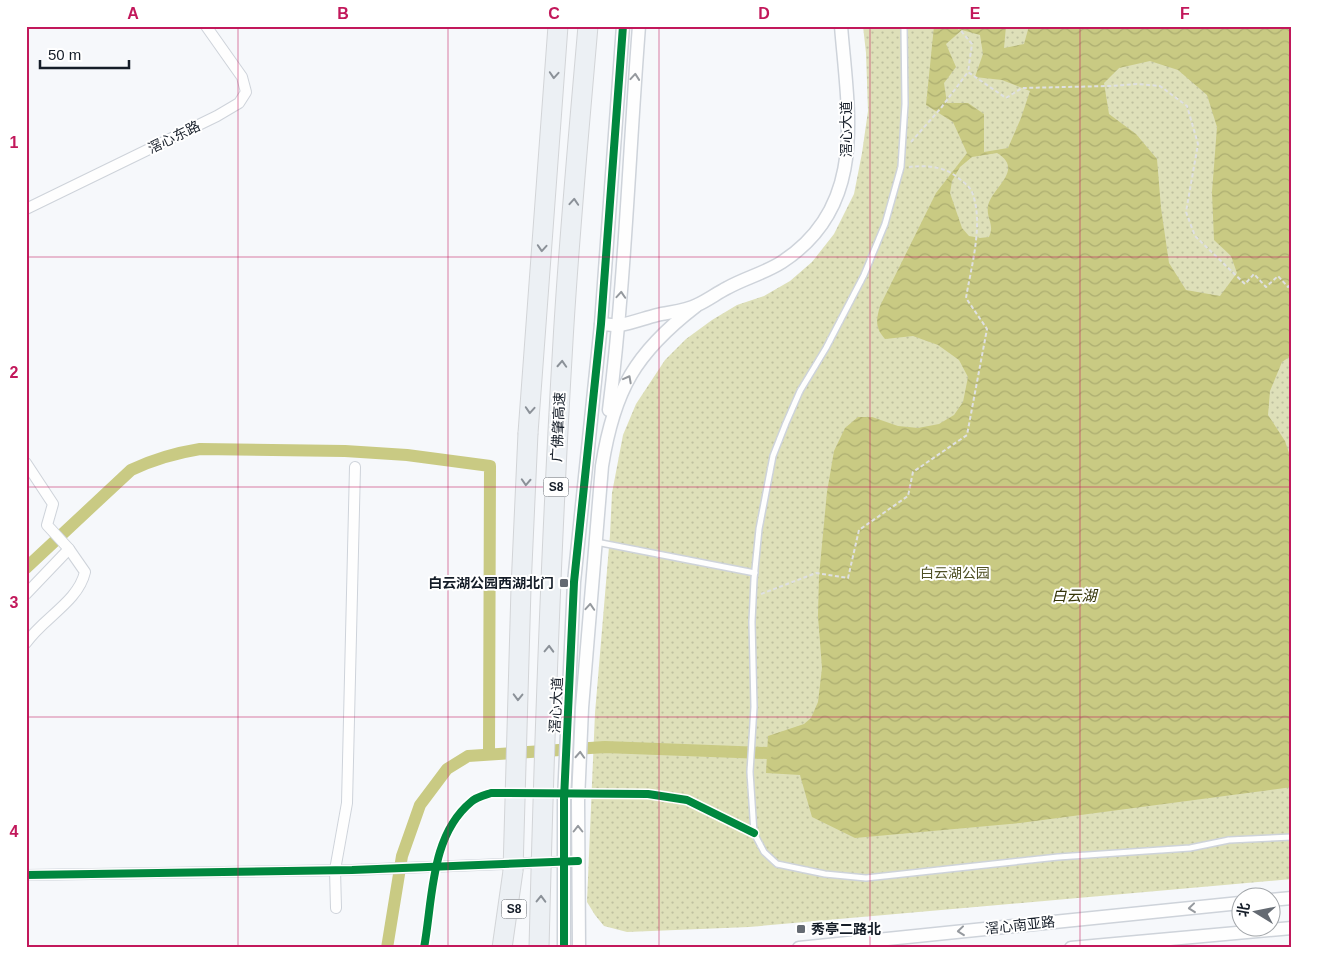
<svg xmlns="http://www.w3.org/2000/svg" width="1318" height="974" font-family="Arial,'Noto Sans SC',sans-serif">
<style>
.grass{fill:url(#grass-dots)}
.water{fill:url(#water-waves);fill-rule:evenodd}
.lines{fill:none;stroke-linecap:round;stroke-linejoin:round}
.canal{stroke:#c9ca83;stroke-width:12}
.service-casing{stroke:#ced3da;stroke-width:8}
.minor-casing{stroke:#ced3da;stroke-width:12}
.tertiary-casing{stroke:#ced3da;stroke-width:15}
.motorway-casing{stroke:#d2d4d7;stroke-width:21}
.path{stroke:#dfe0e2;stroke-width:2;stroke-dasharray:4 2.5;stroke-linecap:butt}
.service{stroke:#fefefe;stroke-width:5}
.minor{stroke:#fefefe;stroke-width:10}
.tertiary{stroke:#fefefe;stroke-width:12}
.motorway{stroke:#ecf0f4;stroke-width:19}
.motorway-bridge-casing{stroke:#d2d4d7;stroke-width:21;stroke-linecap:butt}
.motorway-bridge{stroke:#ecf0f4;stroke-width:19}
.cycleway-casing{stroke:#fff;stroke-width:11}
.cycleway{stroke:#00873e;stroke-width:8}
.oneway{stroke:#8b9198}
.oneway2{stroke:#95999e}
.grid{fill:none;stroke:#c2185b;stroke-width:1;stroke-opacity:0.55}
.poi-dot{fill:#646a72;stroke:#fff;stroke-width:2}
.labels{text-anchor:middle;stroke-width:4;stroke-linejoin:round;paint-order:stroke}
.shield{fill:#fff;stroke:#5b6168;stroke-width:1}
.shield-label{font-size:12px;font-weight:bold;fill:#151d28}
.street-label{font-size:14px;fill:#151d28;stroke:#fff}
.park-label{font-size:14px;fill:#4f5025;stroke:#fff}
.poi-label{font-size:14px;font-weight:bold;fill:#151d28;stroke:#fff;text-anchor:end}
.water-label{font-size:15px;font-style:italic;fill:#333306;stroke:#fff}
.neatline{fill:none;stroke:#c2185b;stroke-width:2}
.grid-label{font-size:16px;text-anchor:middle;font-weight:bold;fill:#c2185b}
</style>
<defs>
<pattern id="grass-dots" width="8" height="8" patternUnits="userSpaceOnUse" patternTransform="scale(1.25)"><rect width="8" height="8" fill="#dee0b9"/><path d="M2 2h.1M6 6h.1" fill="none" stroke="#bec09f" stroke-width="1.8" stroke-linecap="round"/></pattern>
<pattern id="water-waves" width="16" height="10" patternUnits="userSpaceOnUse" patternTransform="scale(1.25)"><rect width="16" height="10" fill="#c9ca83"/><path d="M0 5q4-4 8 0t8 0" fill="none" stroke="#acad71"/></pattern>
</defs>
<rect width="100%" height="100%" fill="#f6f8fb"/>
<!-- grass -->
<polygon class="grass" points="863,26 1292,26 1292,879 749,927 627,932 604,926 595,915 587,902 595,713 610,535 612,493 623,435 636,404 665,360 686,339 712,320 737,305 764,296 790,281 812,262 834,234 854,194 862,153 868,111 866,53"/>
<!-- water -->
<path class="water" d="M934,26H1006L1004,48L1024,44L1029,26H1292V355L1282,362L1270,391L1268,415L1285,441L1292,462V787L1020,823L855,838L812,817L800,775L766,773L768,736L804,724L811,718L818,702L822,668L818,616L819,576L827,492L834,451L845,428L858,417H872L898,426L918,428L939,424L954,415L963,402L968,377L959,360L938,345L913,336L885,339C875,328 876,320 880,306L936,193L967,153L953,122L926,105ZM962,30L980,35L983,54L975,77L1002,80L1030,91L1021,118L1008,148L984,152V114L968,103H947L944,83L956,67L946,44ZM1150,61L1178,70L1207,95L1217,127L1212,192L1214,240L1231,256L1237,273L1220,296L1186,290L1169,263L1161,208L1157,159L1136,134L1109,114L1104,83L1119,68ZM997,153C1025,170 992,187 988,206C986,219 995,224 989,237L980,238L969,236L962,228L950,193L952,181L960,167L972,157Z"/>
<g class="lines">
<!-- canal -->
<g class="canal">
<path d="M26,568L131,470C154,459 175,453 200,449L345,451L407,455L490,466L489,754"/>
<polyline points="387,948 402,856 420,805 447,769 468,756 605,747 767,753"/>
</g>
<defs>
<g id="service">
<polyline points="904,26 905,104 901,167 885,224 864,275 826,348 800,391 786,423 773,456 759,529 754,579 752,622 754,707 750,772 754,833 764,852 777,864 825,874 866,878 1058,857 1190,848 1229,840 1292,837"/>
<polyline points="596,542 755,573"/>
</g>
<g id="minor">
<polyline points="26,209 217,116 239,103 246,92 242,77 206,26"/>
<path d="M26,463L53,504L47,525L69,549L85,572C78,602 43,618 26,643"/>
<polyline points="26,594 69,549"/>
<polyline points="26,875 352,870 578,861"/>
<polyline points="336,908 335,870 347,803 355,467"/>
</g>
<g id="tertiary">
<path d="M601,324C607,324 614,326 620,325C632,323 645,318 657,315C670,312 686,311 697,305C708,300 717,293 727,288C745,278 765,273 782,262C868,206 848,113 841,26"/>
<path d="M609,410C625,283 629,154 639,26"/>
<polyline points="1270,900 1292,898"/>
<polyline points="564,948 564,799 574,582 601,324 623,26"/>
<path d="M579,948L578,801L582,708L602,466C614,390 635,353 696,306"/>
<polyline points="799,948 1240,903"/>
<polyline points="1071,948 1292,928"/>
</g>
<g id="motorway">
<polyline points="528,433 558,26"/>
<polyline points="502,948 513,871"/>
</g>
</defs>
<!-- service casing -->
<use href="#service" class="service-casing"/>
<!-- minor casing -->
<use href="#minor" class="minor-casing"/>
<!-- tertiary casing -->
<use href="#tertiary" class="tertiary-casing"/>
<!-- motorway casing -->
<use href="#motorway" class="motorway-casing"/>
<!-- path -->
<g class="path">
<polyline points="957,26 972,44 968,72"/>
<polyline points="911,142 941,108 968,72 1006,98 1022,88 1110,86 1137,84 1160,86 1187,106 1198,144 1186,212 1195,236 1245,284 1254,274 1266,287 1278,276 1288,287 1292,283"/>
<path d="M761,594L816,573L848,578L859,530L908,496L913,472L967,435L987,329L966,298C971,267 985,220 971,190C968,185 962,181 957,177C943,166 926,165 909,167"/>
</g>
<!-- service -->
<use href="#service" class="service"/>
<!-- minor -->
<use href="#minor" class="minor"/>
<!-- tertiary -->
<use href="#tertiary" class="tertiary"/>
<!-- motorway -->
<use href="#motorway" class="motorway"/>
<defs>
<g id="motorway-bridge">
<polyline points="513,871 521,588 528,433"/>
<path d="M539,948C544,745 551,543 563,341C569,236 579,131 588,26"/>
</g>
</defs>
<!-- motorway-bridge casing -->
<use href="#motorway-bridge" class="motorway-bridge-casing"/>
<!-- motorway-bridge -->
<use href="#motorway-bridge" class="motorway-bridge"/>
<defs>
<g id="cycleway">
<polyline points="26,875 352,870 578,861"/>
<path d="M424,948C433,899 430,836 471,802C476,797 485,795 491,793L648,794L687,800L754,833"/>
<polyline points="564,948 564,799 574,582 601,324 623,26"/>
</g>
</defs>
<!-- cycleway casing -->
<use href="#cycleway" class="cycleway-casing"/>
<!-- cycleway -->
<use href="#cycleway" class="cycleway"/>
</g>
<!-- one-way arrows -->
<defs><path id="oneway-chevron" d="M-2-3.5L2.5 0L-2 3.5" fill="none" stroke-width="1.6" stroke-linecap="round" stroke-linejoin="round" transform="scale(1.25)"/></defs>
<g class="oneway">
<use href="#oneway-chevron" transform="translate(554 75) rotate(94)"/>
<use href="#oneway-chevron" transform="translate(574 202) rotate(-86)"/>
<use href="#oneway-chevron" transform="translate(542 248) rotate(94)"/>
<use href="#oneway-chevron" transform="translate(562 364) rotate(-87)"/>
<use href="#oneway-chevron" transform="translate(530 410) rotate(94)"/>
<use href="#oneway-chevron" transform="translate(526 482) rotate(93)"/>
<use href="#oneway-chevron" transform="translate(549 649) rotate(-88)"/>
<use href="#oneway-chevron" transform="translate(518 697) rotate(91)"/>
<use href="#oneway-chevron" transform="translate(541 899) rotate(-89)"/>
</g>
<g class="oneway2">
<use href="#oneway-chevron" transform="translate(635 77) rotate(-85)"/>
<use href="#oneway-chevron" transform="translate(621 295) rotate(-86)"/>
<use href="#oneway-chevron" transform="translate(628 379) rotate(-62)"/>
<use href="#oneway-chevron" transform="translate(590 607) rotate(-86)"/>
<use href="#oneway-chevron" transform="translate(580 755) rotate(-87)"/>
<use href="#oneway-chevron" transform="translate(578 829) rotate(-90)"/>
<use href="#oneway-chevron" transform="translate(1192 908) rotate(174)"/>
<use href="#oneway-chevron" transform="translate(961 931) rotate(174)"/>
</g>
<!-- grid -->
<path class="grid" d="M238,26V948M448,26V948M659,26V948M870,26V948M1080,26V948M26,257H1292M26,487H1292M26,717H1292"/>
<!-- markers -->
<g class="poi-dot">
<rect x="559" y="578" width="10" height="10" rx="2.5"/>
<rect x="796" y="924" width="10" height="10" rx="2.5"/>
</g>
<g class="labels">
<!-- shield labels -->
<g class="shield">
<rect x="543.5" y="477.5" width="25" height="19" rx="4"/>
<rect x="501.5" y="899.5" width="25" height="19" rx="4"/>
</g>
<g class="shield-label">
<text x="556" y="491">S8</text>
<text x="514" y="913">S8</text>
</g>
<!-- street labels -->
<g class="street-label">
<text transform="translate(846 129) rotate(-90)" y="5">滘心大道</text>
<text transform="translate(174 137) rotate(-26)" y="5">滘心东路</text>
<text transform="translate(558 427) rotate(-87)" y="5">广佛肇高速</text>
<text transform="translate(556 705) rotate(-87)" y="5">滘心大道</text>
<text transform="translate(1020 925) rotate(-6)" y="5">滘心南亚路</text>
</g>
<!-- park labels -->
<g class="park-label">
<text x="955" y="578">白云湖公园</text>
</g>
<!-- poi labels -->
<g class="poi-label">
<text x="554" y="588">白云湖公园西湖北门</text>
<text x="811" y="934" text-anchor="start">秀亭二路北</text>
</g>
<!-- water labels -->
<g class="water-label">
<text x="1074" y="601">白云湖</text>
</g>
</g>
<!-- border -->
<rect width="1318" height="974" fill="none" stroke="#ffffff" stroke-width="55"/>
<!-- north arrow -->
<g transform="translate(1256 912) rotate(280)"><circle r="24" fill="#ffffff" stroke="#a1a5a9"/>
<path d="M0-4L9 19L0 12L-9 19Z" fill="#646a72"/>
<text y="-8" font-size="14" font-weight="bold" text-anchor="middle" fill="#151d28">北</text>
</g>
<!-- scale -->
<path d="M40 60v8h89v-8" fill="none" stroke="#151d28" stroke-width="2.5"/>
<text x="48" y="60" font-size="15" fill="#151d28" stroke="#ffffff" stroke-width="4" paint-order="stroke">50 m</text>
<rect x="28" y="28" width="1262" height="918" class="neatline"/>
<g class="grid-label">
<text x="133" y="19">A</text>
<text x="343" y="19">B</text>
<text x="554" y="19">C</text>
<text x="764" y="19">D</text>
<text x="975" y="19">E</text>
<text x="1185" y="19">F</text>
<text x="14" y="148">1</text>
<text x="14" y="378">2</text>
<text x="14" y="608">3</text>
<text x="14" y="837">4</text>
</g>
</svg>
